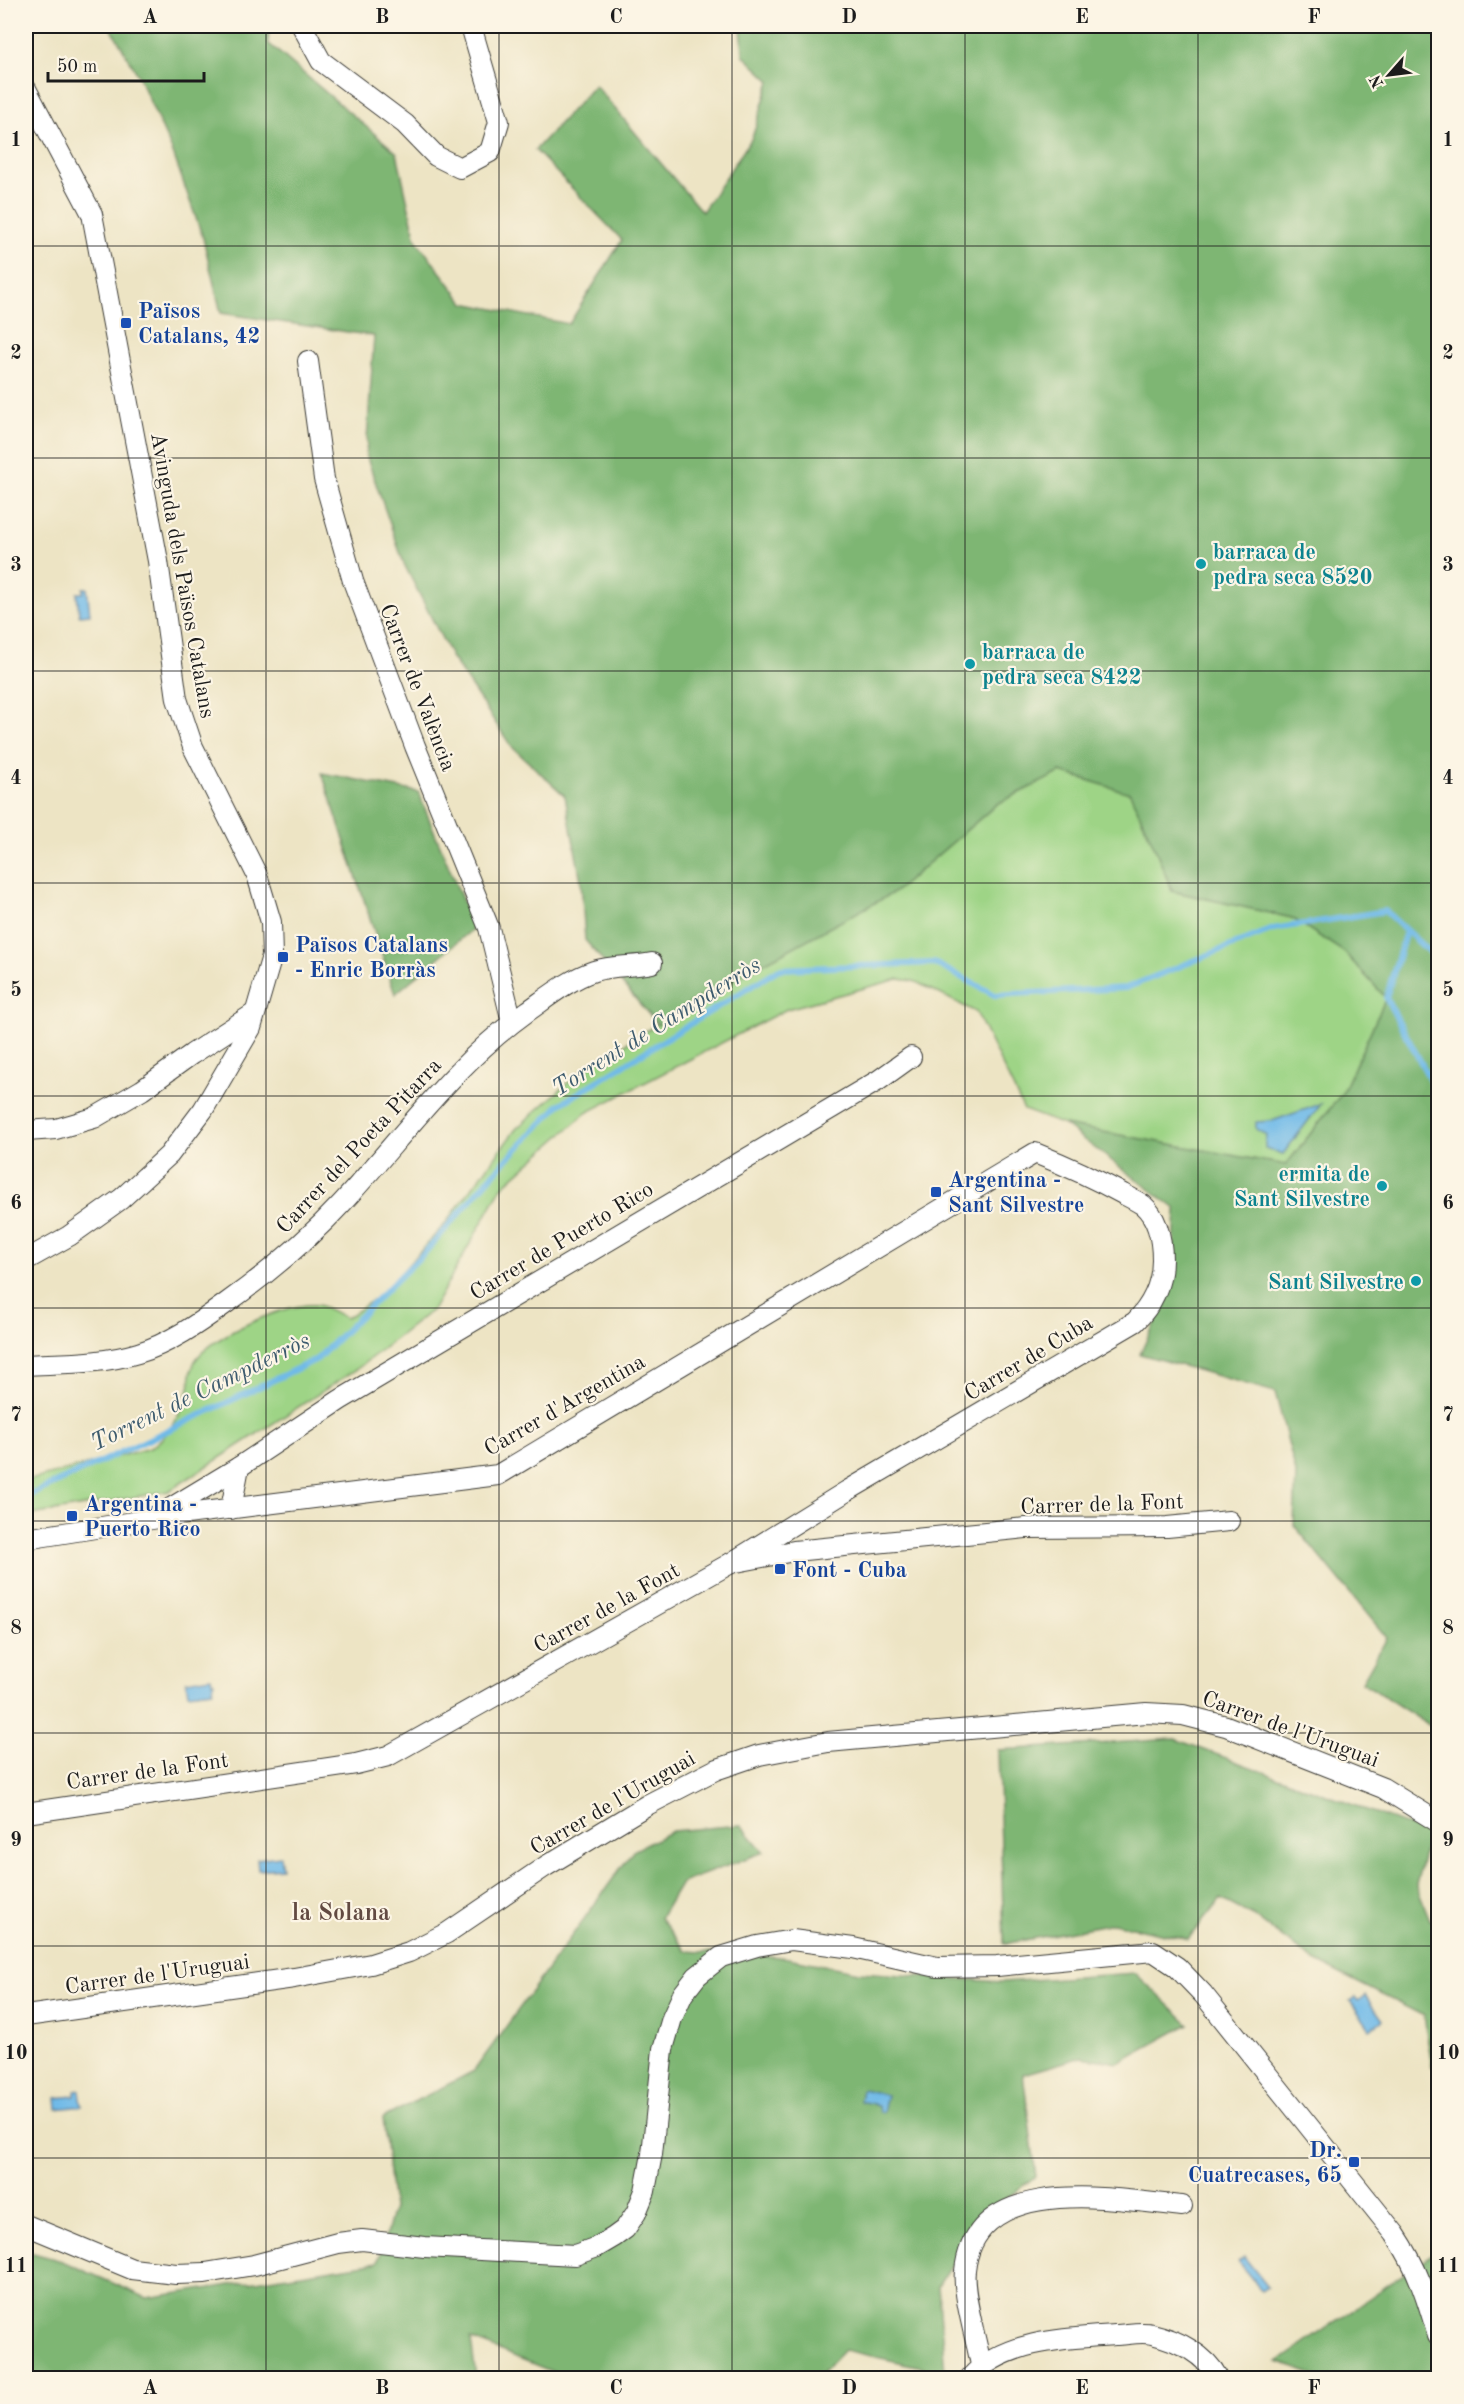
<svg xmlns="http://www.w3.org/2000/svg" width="1464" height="2404" font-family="'Old Standard TT',serif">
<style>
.green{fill:#9ed486;stroke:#5d7851;stroke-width:1.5}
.forest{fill:#7eb673;stroke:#4d6948;stroke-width:1.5}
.water{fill:#6fbae8;stroke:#466b82;stroke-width:1.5}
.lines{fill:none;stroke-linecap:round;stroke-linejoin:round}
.stream{stroke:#6fbae8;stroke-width:6}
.minor-casing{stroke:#3b3a35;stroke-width:22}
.minor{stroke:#fff;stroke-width:20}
.grid{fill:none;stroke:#1c1c1c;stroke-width:1.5;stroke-opacity:0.55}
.transit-dot{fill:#1a4fb4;stroke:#fcf5e5;stroke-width:2}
.culture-dot{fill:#0f9aa8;stroke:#fcf5e5;stroke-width:2}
.labels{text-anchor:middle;stroke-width:4.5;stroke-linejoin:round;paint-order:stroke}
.transit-label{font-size:22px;font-weight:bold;fill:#164399;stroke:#fcf5e5;text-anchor:start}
.culture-label{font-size:22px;font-weight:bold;fill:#0d838f;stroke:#fcf5e5;text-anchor:start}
.street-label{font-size:22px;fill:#1c1c1c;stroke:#fcf5e5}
.water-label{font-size:24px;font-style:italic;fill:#3d5b6e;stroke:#fcf5e5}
.neighbourhood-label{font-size:24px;font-weight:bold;fill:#624a42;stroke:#fcf5e5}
.neatline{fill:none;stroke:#1c1c1c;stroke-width:2}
.grid-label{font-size:20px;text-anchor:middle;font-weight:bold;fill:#1c1c1c}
</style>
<rect width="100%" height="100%" fill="#fcf5e5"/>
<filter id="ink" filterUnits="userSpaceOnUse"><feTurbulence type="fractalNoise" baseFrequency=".0167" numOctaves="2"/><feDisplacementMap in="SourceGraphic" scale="12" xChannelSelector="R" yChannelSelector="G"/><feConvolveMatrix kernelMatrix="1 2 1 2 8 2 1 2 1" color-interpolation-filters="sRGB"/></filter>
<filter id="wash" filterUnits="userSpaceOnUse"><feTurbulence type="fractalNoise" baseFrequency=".008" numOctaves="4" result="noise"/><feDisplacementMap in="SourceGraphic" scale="24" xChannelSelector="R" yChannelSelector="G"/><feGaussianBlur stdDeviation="1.35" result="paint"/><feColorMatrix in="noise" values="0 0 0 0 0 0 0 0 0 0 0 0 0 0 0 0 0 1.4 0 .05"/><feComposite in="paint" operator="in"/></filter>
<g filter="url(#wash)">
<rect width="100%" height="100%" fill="#ede4c4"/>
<!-- green -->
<path class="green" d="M1061,772L1130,793L1155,848L1172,891L1292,918L1344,952L1386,998L1343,1092L1286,1165L1064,1125L1024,1110L976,1012L914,981L898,979L787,1009L586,1113L502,1187L433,1309L357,1369L169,1491L26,1516V1481L150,1448C169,1436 181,1414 188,1392C191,1382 190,1371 195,1361C209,1337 289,1301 317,1305C326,1306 337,1314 346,1318L381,1295L445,1224L516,1129L580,1072L694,1001L895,892L997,804Z"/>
<!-- forest -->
<g class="forest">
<polygon points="110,26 269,26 268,43 397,153 416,240 464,303 569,324 622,240 535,150 595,85 702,212 752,138 770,81 743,55 741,26 1438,26 1438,1731 1362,1682 1387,1638 1294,1525 1296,1473 1275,1392 1140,1354 1172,1286 1176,1209 1064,1125 1286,1165 1343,1092 1386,998 1344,952 1292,918 1172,891 1155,848 1130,793 1061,772 997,804 895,892 694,1001 658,1025 585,940 581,881 565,796 511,746 452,658 404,564 366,455 374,336 221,313 203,238 173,153 139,77"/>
<polygon points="322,773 418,792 474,928 395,994"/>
<polygon points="1175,1739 1429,1833 1416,1885 1430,1920 1438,1919 1438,2070 1432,2067 1424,2016 1315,1961 1253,1916 1221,1899 1188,1939 1113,1923 1004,1944 998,1750"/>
<polygon points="741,1825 764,1852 681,1883 660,1918 686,1951 783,1957 859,1972 1002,1982 1135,1973 1189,2024 1118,2063 1082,2057 1023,2074 1036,2176 983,2216 938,2286 945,2372 844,2350 817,2378 568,2378 471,2339 476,2378 26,2378 26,2251 62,2261 147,2298 378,2262 393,2209 383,2118 474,2071 633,1851 672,1831"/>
<polygon points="1438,2250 1438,2378 1323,2378 1278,2362"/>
</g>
<!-- water -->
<g class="water">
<polygon points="83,588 87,588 90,614 79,615 77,593 83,593"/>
<polygon points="1321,1104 1283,1154 1265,1148 1266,1135 1256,1129 1256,1122 1272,1121"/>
<polygon points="211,1677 212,1682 214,1682 213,1690 188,1693 186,1681"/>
<polygon points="280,1856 282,1868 258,1870 257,1859"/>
<polygon points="1365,1995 1383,2020 1370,2029 1350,2001 1355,1997 1358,2001"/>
<polygon points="862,2089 887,2095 883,2112 879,2112 878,2105 860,2101"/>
<polygon points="80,2090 82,2106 57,2109 56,2098 75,2096 75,2091"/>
<polygon points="1244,2257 1268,2287 1262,2291 1238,2262"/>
</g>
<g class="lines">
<!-- stream -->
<g class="stream">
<polyline points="1406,931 1386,998 1438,1094"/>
<polyline points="26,1497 226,1403 317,1359 429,1248 496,1171 559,1105 779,969 934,963 995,995 1126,988 1273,929 1385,911 1438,960"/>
</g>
</g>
</g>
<g filter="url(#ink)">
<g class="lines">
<defs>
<g id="minor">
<polyline points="302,26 321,61 405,124 436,156 460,168 490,152 499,122 471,26"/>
<polyline points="26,89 92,214 158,561 177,699 193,747 257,875 271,922 272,956 251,1028 203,1110 169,1155 121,1199 69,1236 26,1260"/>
<polyline points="308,361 324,479 353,581 415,746 489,928 512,1022"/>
<polyline points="26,1131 56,1129 94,1118 142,1090 192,1054 255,1013"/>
<path d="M26,1365C63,1363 102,1364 138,1353C169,1344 199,1323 225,1304C267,1274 307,1241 342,1203C402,1138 455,1063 528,1011C548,997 570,979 594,971C612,965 633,967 652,963"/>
<polyline points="231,1509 239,1467"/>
<polyline points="161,1514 239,1467 340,1400 879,1080 911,1057"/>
<path d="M26,1539L171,1516L498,1475L1035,1153C1065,1165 1094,1178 1123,1194C1129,1197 1137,1201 1143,1205C1159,1219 1162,1241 1162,1260C1162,1285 1152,1305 1135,1322L847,1491L731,1563"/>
<polyline points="26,1813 356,1764 388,1756 731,1563 794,1551 1026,1528 1167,1527 1229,1521"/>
<polyline points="26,2016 294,1978 371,1964 409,1952 447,1933 546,1866 647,1805 715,1770 759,1755 828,1742 1146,1713 1183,1715 1226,1726 1383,1788 1438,1822"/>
<path d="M26,2225L132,2269L176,2274L205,2273L254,2265L338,2243L362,2240L425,2247L575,2255L597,2247L614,2237L625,2229L636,2213L645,2191L652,2154L663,2049L672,2018L683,1994L697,1976L721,1957L757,1946L792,1940L853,1948L937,1967L997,1966L1153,1951L1177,1967L1203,1994L1395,2234C1418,2268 1427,2298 1438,2336"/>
<path d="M981,2365C977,2342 962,2293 965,2271C975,2172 1114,2199 1182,2206"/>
<path d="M970,2378C1004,2340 1067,2338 1115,2335C1126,2335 1141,2331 1152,2334C1178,2340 1206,2355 1218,2378"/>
</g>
</defs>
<!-- minor casing -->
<use href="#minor" class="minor-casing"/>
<!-- minor -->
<use href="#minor" class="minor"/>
</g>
</g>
<!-- grid -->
<path class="grid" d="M266,26V2378M499,26V2378M732,26V2378M965,26V2378M1198,26V2378M26,246H1438M26,458H1438M26,671H1438M26,883H1438M26,1096H1438M26,1308H1438M26,1521H1438M26,1733H1438M26,1946H1438M26,2158H1438"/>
<!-- markers -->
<g class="transit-dot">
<rect x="120" y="317" width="12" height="12" rx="3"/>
<rect x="277" y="951" width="12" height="12" rx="3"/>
<rect x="930" y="1186" width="12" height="12" rx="3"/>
<rect x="66" y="1510" width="12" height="12" rx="3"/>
<rect x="774" y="1563" width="12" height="12" rx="3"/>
<rect x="1348" y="2156" width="12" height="12" rx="3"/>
</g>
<g class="culture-dot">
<circle cx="1201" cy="564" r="6"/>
<circle cx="970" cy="664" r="6"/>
<circle cx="1382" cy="1186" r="6"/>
<circle cx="1416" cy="1281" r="6"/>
</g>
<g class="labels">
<!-- transit labels -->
<g class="transit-label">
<text x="138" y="318">Països<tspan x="138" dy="25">Catalans, 42</tspan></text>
<text x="295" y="952">Països Catalans<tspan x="295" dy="25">- Enric Borràs</tspan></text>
<text x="948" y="1187">Argentina -<tspan x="948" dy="25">Sant Silvestre</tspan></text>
<text x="84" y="1511">Argentina -<tspan x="84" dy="25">Puerto Rico</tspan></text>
<text x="792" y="1577">Font - Cuba</text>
<text x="1342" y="2157" text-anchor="end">Dr.<tspan x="1342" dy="25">Cuatrecases, 65</tspan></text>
</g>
<!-- culture labels -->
<g class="culture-label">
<text x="1213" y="559">barraca de<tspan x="1213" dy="25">pedra seca 8520</tspan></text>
<text x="982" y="659">barraca de<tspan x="982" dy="25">pedra seca 8422</tspan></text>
<text x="1370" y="1181" text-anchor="end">ermita de<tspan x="1370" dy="25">Sant Silvestre</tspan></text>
<text x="1404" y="1289" text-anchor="end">Sant Silvestre</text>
</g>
<!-- street labels -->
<g class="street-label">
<text transform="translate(184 575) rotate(80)" y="8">Avinguda dels Països Catalans</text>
<text transform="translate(419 687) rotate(69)" y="8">Carrer de València</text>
<text transform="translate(358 1145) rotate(-47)" y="8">Carrer del Poeta Pitarra</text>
<text transform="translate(561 1240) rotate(-31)" y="8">Carrer de Puerto Rico</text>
<text transform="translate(1028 1357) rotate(-31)" y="8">Carrer de Cuba</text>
<text transform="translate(564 1404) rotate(-30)" y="8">Carrer d'Argentina</text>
<text transform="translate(1102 1503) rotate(-2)" y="8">Carrer de la Font</text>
<text transform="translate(606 1607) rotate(-29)" y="8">Carrer de la Font</text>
<text transform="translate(1291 1728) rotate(20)" y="8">Carrer de l'Uruguai</text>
<text transform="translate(147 1770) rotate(-8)" y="8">Carrer de la Font</text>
<text transform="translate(612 1802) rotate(-30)" y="8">Carrer de l'Uruguai</text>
<text transform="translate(157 1973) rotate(-8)" y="8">Carrer de l'Uruguai</text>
</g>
<!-- water labels -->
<g class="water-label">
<text transform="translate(656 1026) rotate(-32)" y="8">Torrent de Campderròs</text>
<text transform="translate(200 1391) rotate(-26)" y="8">Torrent de Campderròs</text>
</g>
<!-- neighbourhood labels -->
<g class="neighbourhood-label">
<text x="341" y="1920">la Solana</text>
</g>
</g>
<!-- margin -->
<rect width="1464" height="2404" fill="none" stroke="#fcf5e5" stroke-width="66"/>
<!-- north arrow -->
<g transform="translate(1389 75) rotate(242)" stroke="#fcf5e5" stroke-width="4.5" paint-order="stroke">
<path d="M0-4.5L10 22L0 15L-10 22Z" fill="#1c1c1c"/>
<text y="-9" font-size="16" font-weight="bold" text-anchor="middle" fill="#1c1c1c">N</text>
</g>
<!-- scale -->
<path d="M48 72v9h156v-9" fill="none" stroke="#1c1c1c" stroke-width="3"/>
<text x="57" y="72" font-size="18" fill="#1c1c1c" stroke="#fcf5e5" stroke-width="4.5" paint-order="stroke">50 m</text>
<rect x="33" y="33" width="1398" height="2338" class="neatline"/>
<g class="grid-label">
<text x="150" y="23">A</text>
<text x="382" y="23">B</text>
<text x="616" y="23">C</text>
<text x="849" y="23">D</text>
<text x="1082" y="23">E</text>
<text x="1314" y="23">F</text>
<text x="16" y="146">1</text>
<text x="1448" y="146">1</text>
<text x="16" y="359">2</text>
<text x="1448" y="359">2</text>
<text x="16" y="571">3</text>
<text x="1448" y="571">3</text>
<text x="16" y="784">4</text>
<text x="1448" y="784">4</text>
<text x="16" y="996">5</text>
<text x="1448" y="996">5</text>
<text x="16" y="1209">6</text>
<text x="1448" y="1209">6</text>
<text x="16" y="1421">7</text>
<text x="1448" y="1421">7</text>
<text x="16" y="1634">8</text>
<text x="1448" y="1634">8</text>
<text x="16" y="1846">9</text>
<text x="1448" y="1846">9</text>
<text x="16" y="2059">10</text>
<text x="1448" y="2059">10</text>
<text x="16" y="2272">11</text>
<text x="1448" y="2272">11</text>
<text x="150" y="2394">A</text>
<text x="382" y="2394">B</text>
<text x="616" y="2394">C</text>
<text x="849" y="2394">D</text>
<text x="1082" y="2394">E</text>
<text x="1314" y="2394">F</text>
</g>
</svg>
